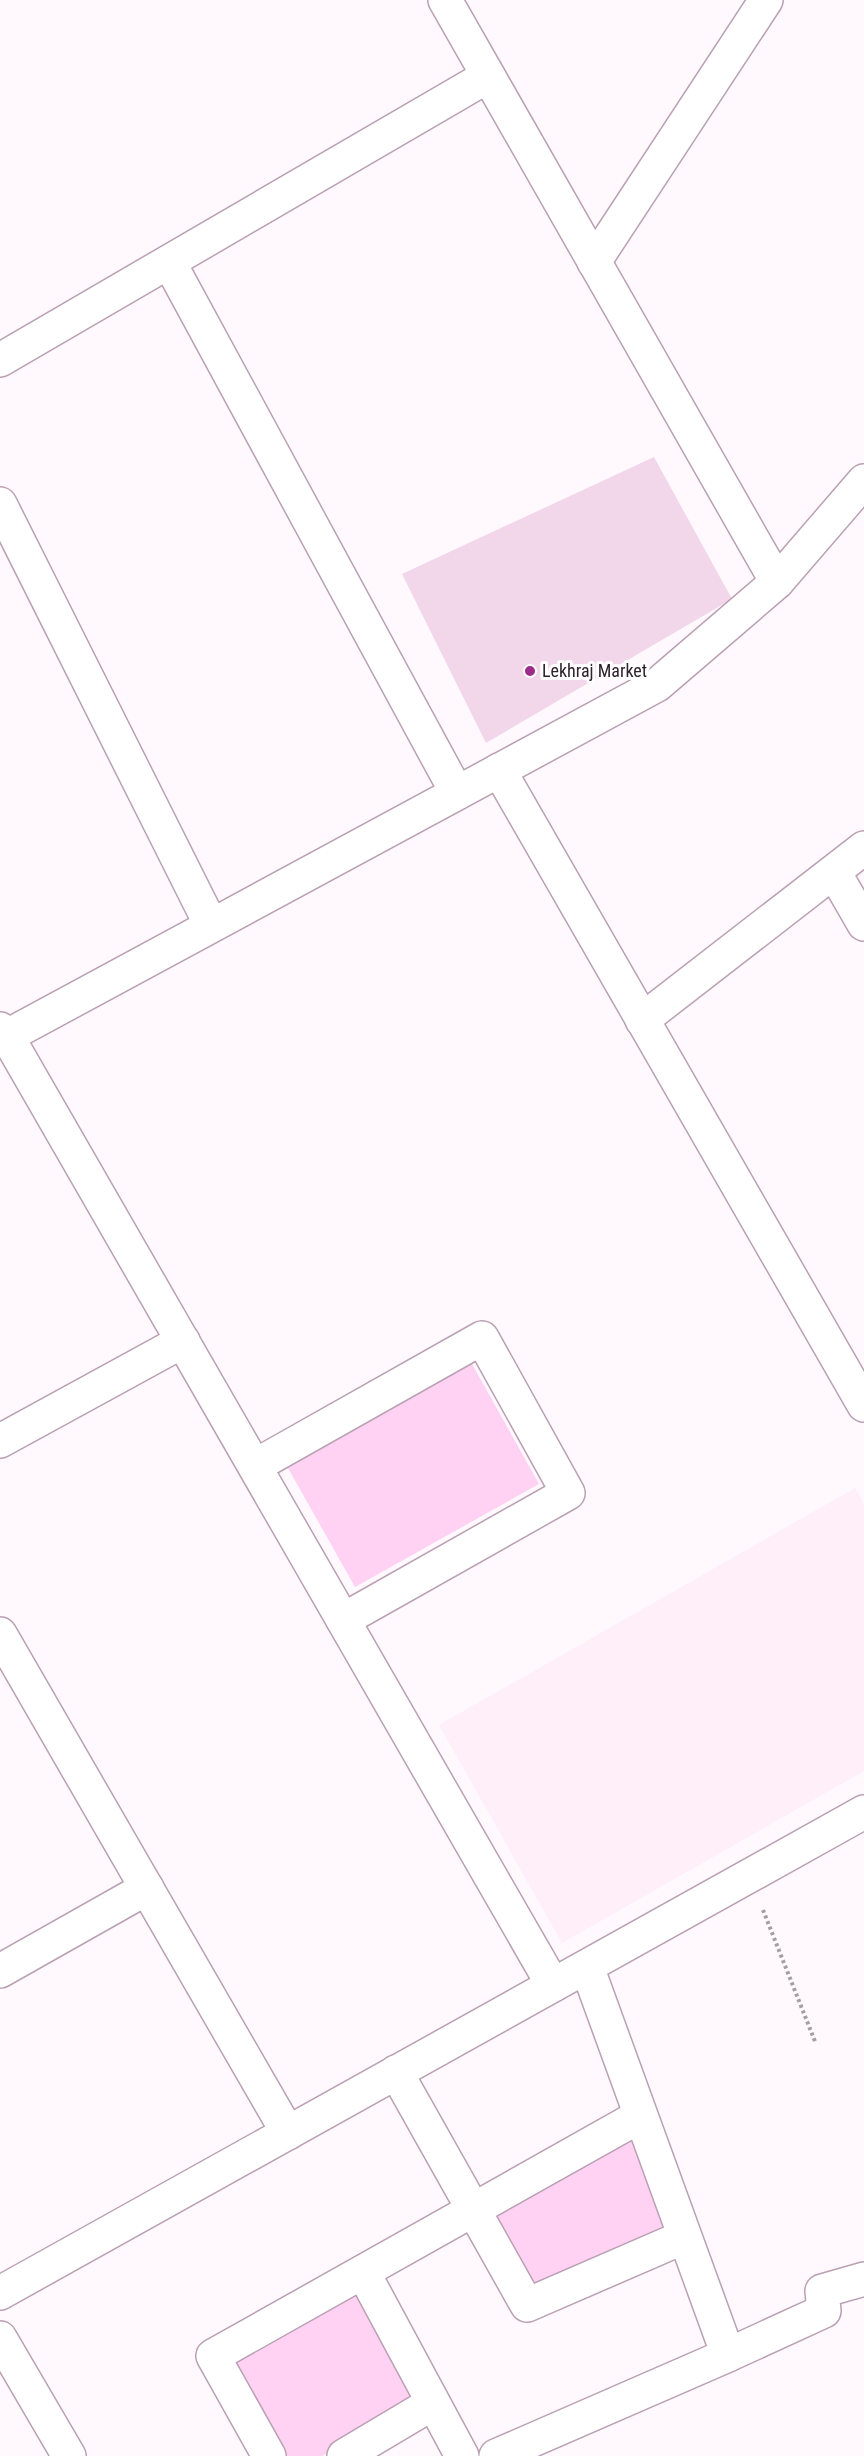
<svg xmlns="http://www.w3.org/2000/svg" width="864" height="2456" font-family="'Roboto Condensed',sans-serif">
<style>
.built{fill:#feeff9}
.green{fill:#ffd1f2}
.building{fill:#f2d6ea}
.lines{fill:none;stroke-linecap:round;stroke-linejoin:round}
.minor-casing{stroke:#baa0b3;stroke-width:36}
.path{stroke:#a59ea3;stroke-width:4;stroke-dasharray:3 3;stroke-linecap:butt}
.minor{stroke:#fff;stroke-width:33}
.poi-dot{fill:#9d2b88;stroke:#fff;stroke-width:2}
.labels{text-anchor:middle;stroke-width:6;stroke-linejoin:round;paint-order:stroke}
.poi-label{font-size:18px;fill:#2d232b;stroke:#fff;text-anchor:start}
</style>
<rect width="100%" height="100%" fill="#fff9fd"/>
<!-- built -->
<polygon class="built" points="855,1488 864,1504 864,1771 562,1943 439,1725"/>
<!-- green -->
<g class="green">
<polygon points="472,1364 539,1484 355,1587 288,1468"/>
<polygon points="632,2135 671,2233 530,2291 490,2212"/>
<polygon points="356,2294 417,2401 322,2456 286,2456 234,2364"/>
</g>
<!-- building -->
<polygon class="building" points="654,457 732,599 486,743 402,574"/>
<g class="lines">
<defs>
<g id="minor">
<polyline points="445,0 777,582"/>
<polyline points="169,262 457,793"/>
<polyline points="594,262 766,0"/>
<polyline points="0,360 488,76"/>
<polyline points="0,504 211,925"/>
<polyline points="499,770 864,1405"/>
<polyline points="834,872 864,924"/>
<polyline points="642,1020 864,848"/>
<polyline points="0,1029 7,1036 553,1985"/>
<polyline points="0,1040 657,685 777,582 864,481"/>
<polyline points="0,1441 183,1341"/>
<polyline points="255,1466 482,1338 568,1493 343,1620"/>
<polyline points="0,1634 288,2133"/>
<polyline points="0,1971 147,1888"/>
<polyline points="396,2072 527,2305 684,2237"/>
<polyline points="363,2272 462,2456"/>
<polyline points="0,2293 864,1812"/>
<polyline points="0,2338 69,2456"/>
<polyline points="728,2355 824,2311 822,2291 864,2279"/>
<polyline points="269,2456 213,2356 640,2116"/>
<polyline points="344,2456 433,2403"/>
<polyline points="496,2456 728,2355 587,1967"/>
</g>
</defs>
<!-- minor casing -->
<use href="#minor" class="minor-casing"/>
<!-- path -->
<polyline class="path" points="763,1910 816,2044"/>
<!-- minor -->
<use href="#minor" class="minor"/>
</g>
<!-- markers -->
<circle class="poi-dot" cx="530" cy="671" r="6"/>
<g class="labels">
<!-- poi labels -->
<g class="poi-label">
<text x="542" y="677">Lekhraj Market</text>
</g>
</g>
</svg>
